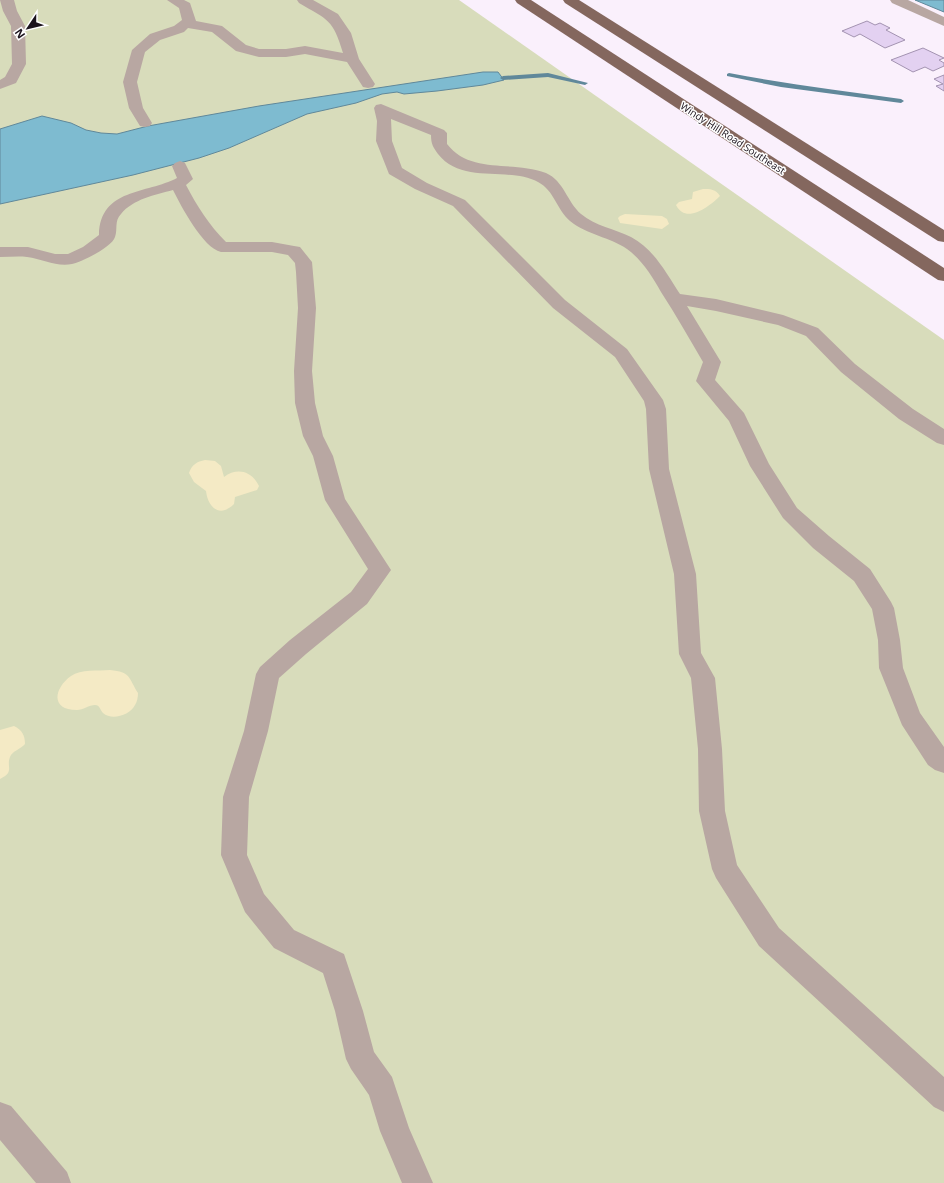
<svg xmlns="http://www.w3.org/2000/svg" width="944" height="1183" font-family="'Open Sans',sans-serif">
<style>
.green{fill:#d8dcbb}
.sand{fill:#f4eac5}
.water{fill:#7ebbd0;stroke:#60889a}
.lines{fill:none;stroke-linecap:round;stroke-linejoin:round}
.stream{fill:#60889a;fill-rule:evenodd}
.building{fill:#e3d1f1;stroke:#a393b1}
.minor{fill:#b8a7a2;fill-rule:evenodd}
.major{fill:#84675e;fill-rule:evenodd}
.labels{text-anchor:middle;stroke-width:3;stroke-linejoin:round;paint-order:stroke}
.far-street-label{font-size:10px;fill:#1a121c;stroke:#fff}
</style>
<rect width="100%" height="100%" fill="#faf0fc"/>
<!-- green -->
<polygon class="green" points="0,0 459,0 944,340 944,1183 0,1183"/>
<!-- sand -->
<g class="sand">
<path d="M703,189C710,189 716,189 720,196C710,206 686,225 676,205L679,202L692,199L693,192Z"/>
<polygon points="625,214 662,216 667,219 669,224 662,229 620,223 618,218 620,216"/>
<path d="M205,460L215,461L221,466L224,477C237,467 252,471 259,486L257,490L235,497L234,504C220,518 208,508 206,491L194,482L189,473C192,464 197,462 205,460Z"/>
<path d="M110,670C131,672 128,677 138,693C138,697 137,702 135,705C130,715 112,721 103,713C100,710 100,705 95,705C89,705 83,710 77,710C50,710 54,688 71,676C81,669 98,671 110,670Z"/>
<path d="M14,726C22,730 25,735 25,744C21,749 12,751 10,757C6,767 15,772 0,779V730Z"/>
</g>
<!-- water -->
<g class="water">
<polygon points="915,0 944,0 944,12"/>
<polygon points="483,72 498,72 504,80 483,85 437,91 404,94 397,92 382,94 356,103 307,114 229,148 199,158 133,175 0,204 0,129 42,116 71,123 86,130 101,133 117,134 148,126 259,106"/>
</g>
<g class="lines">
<!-- stream -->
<g class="stream">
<polygon points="548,73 588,83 585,85 548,77 503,80 500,78 503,76"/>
<path d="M729,73C786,84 844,91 901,99L904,101L901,103L781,87L727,76V74Z"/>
</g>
</g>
<!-- building -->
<g class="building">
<polygon points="867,21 875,25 880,23 890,28 886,30 905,40 885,48 860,34 854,37 842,31"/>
<polygon points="923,48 944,58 939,60 944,63 944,66 933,71 925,67 913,72 891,60"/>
<polygon points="944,75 944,91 936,86 943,84 934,79"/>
</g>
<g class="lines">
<!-- minor -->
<g class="minor">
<polygon points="0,0 14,0 17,11 25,26 26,64 16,83 0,89 0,80 5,77 12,64 11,26 3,11"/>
<path d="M167,0H184L190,3L196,21L222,26L246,45L259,49H286L305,46L343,53C333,19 328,20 299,3L297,0H313L338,14L351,33L359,59L375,84L373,87L368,88L363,87L347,62L305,54L286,57H259L236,51L212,32L188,28L184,32L160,40L145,52L137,82L143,108L152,123L150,126L145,127L140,126L129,108L123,82L132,50L150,34L174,26L182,20L179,8Z"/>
<polygon points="890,0 908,0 944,17 944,26 892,3"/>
<path d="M381,104L444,130L447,133V144C471,175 513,160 546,173C564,181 567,202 581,214C595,226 615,229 631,237C654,249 666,273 680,294L716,299L783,315L818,328L855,364L913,409L944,429V445L937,443L899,419L841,372L806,336L778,325L716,311L687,306L721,362L715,380L744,413L769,464L797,508L829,536L870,569L891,602L894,608L900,640L903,668L920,713L944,747V773L935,770L928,765L902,725L879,668L878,640L872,609L854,581L813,548L783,518L750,466L729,421L696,381L703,362C689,338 676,315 661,292C652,276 642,260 627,249C610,237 587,235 570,221C557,210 554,190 538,182C509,166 462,185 438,154C433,147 431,144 431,135L391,119L392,141L402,168L427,183L465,200L565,300L627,349L663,400L666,409L669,469L696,574L701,653L715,678L722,749L725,811L737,865L779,928L944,1077V1112L934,1107L759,946L716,878L712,869L699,811L698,749L691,678L679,654L674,574L649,469L646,409L644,401L615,357L553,308L453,206L415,189L389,174L376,141L377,121L374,108L376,105Z"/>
<path d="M180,161L185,163L193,179L186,185C197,206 209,225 226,242H272L294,246L300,247L312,262L316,308L312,371L315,403L323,436L333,456L345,499L391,570L367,604L306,654L279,678L268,731L249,797L247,855L264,894L294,930L344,954L363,1011L374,1052L392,1077L409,1128L433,1183H402L380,1131L369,1095L351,1069L346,1059L335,1011L323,973L274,948L245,912L221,855L223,797L244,731L256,674L260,667L290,640L351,592L368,569L325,500L313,456L303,436L295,403L294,371L298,308L296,272L295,263L288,255L272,252H221C203,248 181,206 173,190C155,195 133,199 121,214C114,221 118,229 115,237C112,247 82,262 72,264C56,267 43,259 27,257C19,256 9,257 0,257V247H28L55,254H68L83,247L99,235C100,188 147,194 177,178L172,166L175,163Z"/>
<polygon points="0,1102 11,1106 67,1172 71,1183 36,1183 0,1140"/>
</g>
<!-- major -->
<g class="major">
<polygon points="515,0 531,0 944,268 944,281 938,280 517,3"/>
<polygon points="563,0 579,0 944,230 944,242 938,241 565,3"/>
</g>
</g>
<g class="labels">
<!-- far-street labels -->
<g class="far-street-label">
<text transform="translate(733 138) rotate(33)" y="4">Windy Hill Road Southeast</text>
</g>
</g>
<!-- north arrow -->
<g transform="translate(28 28) rotate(235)" stroke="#ffffff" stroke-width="3" paint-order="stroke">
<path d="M0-3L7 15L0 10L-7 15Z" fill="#1a121c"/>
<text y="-6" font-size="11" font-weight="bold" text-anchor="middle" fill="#1a121c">N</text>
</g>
</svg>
